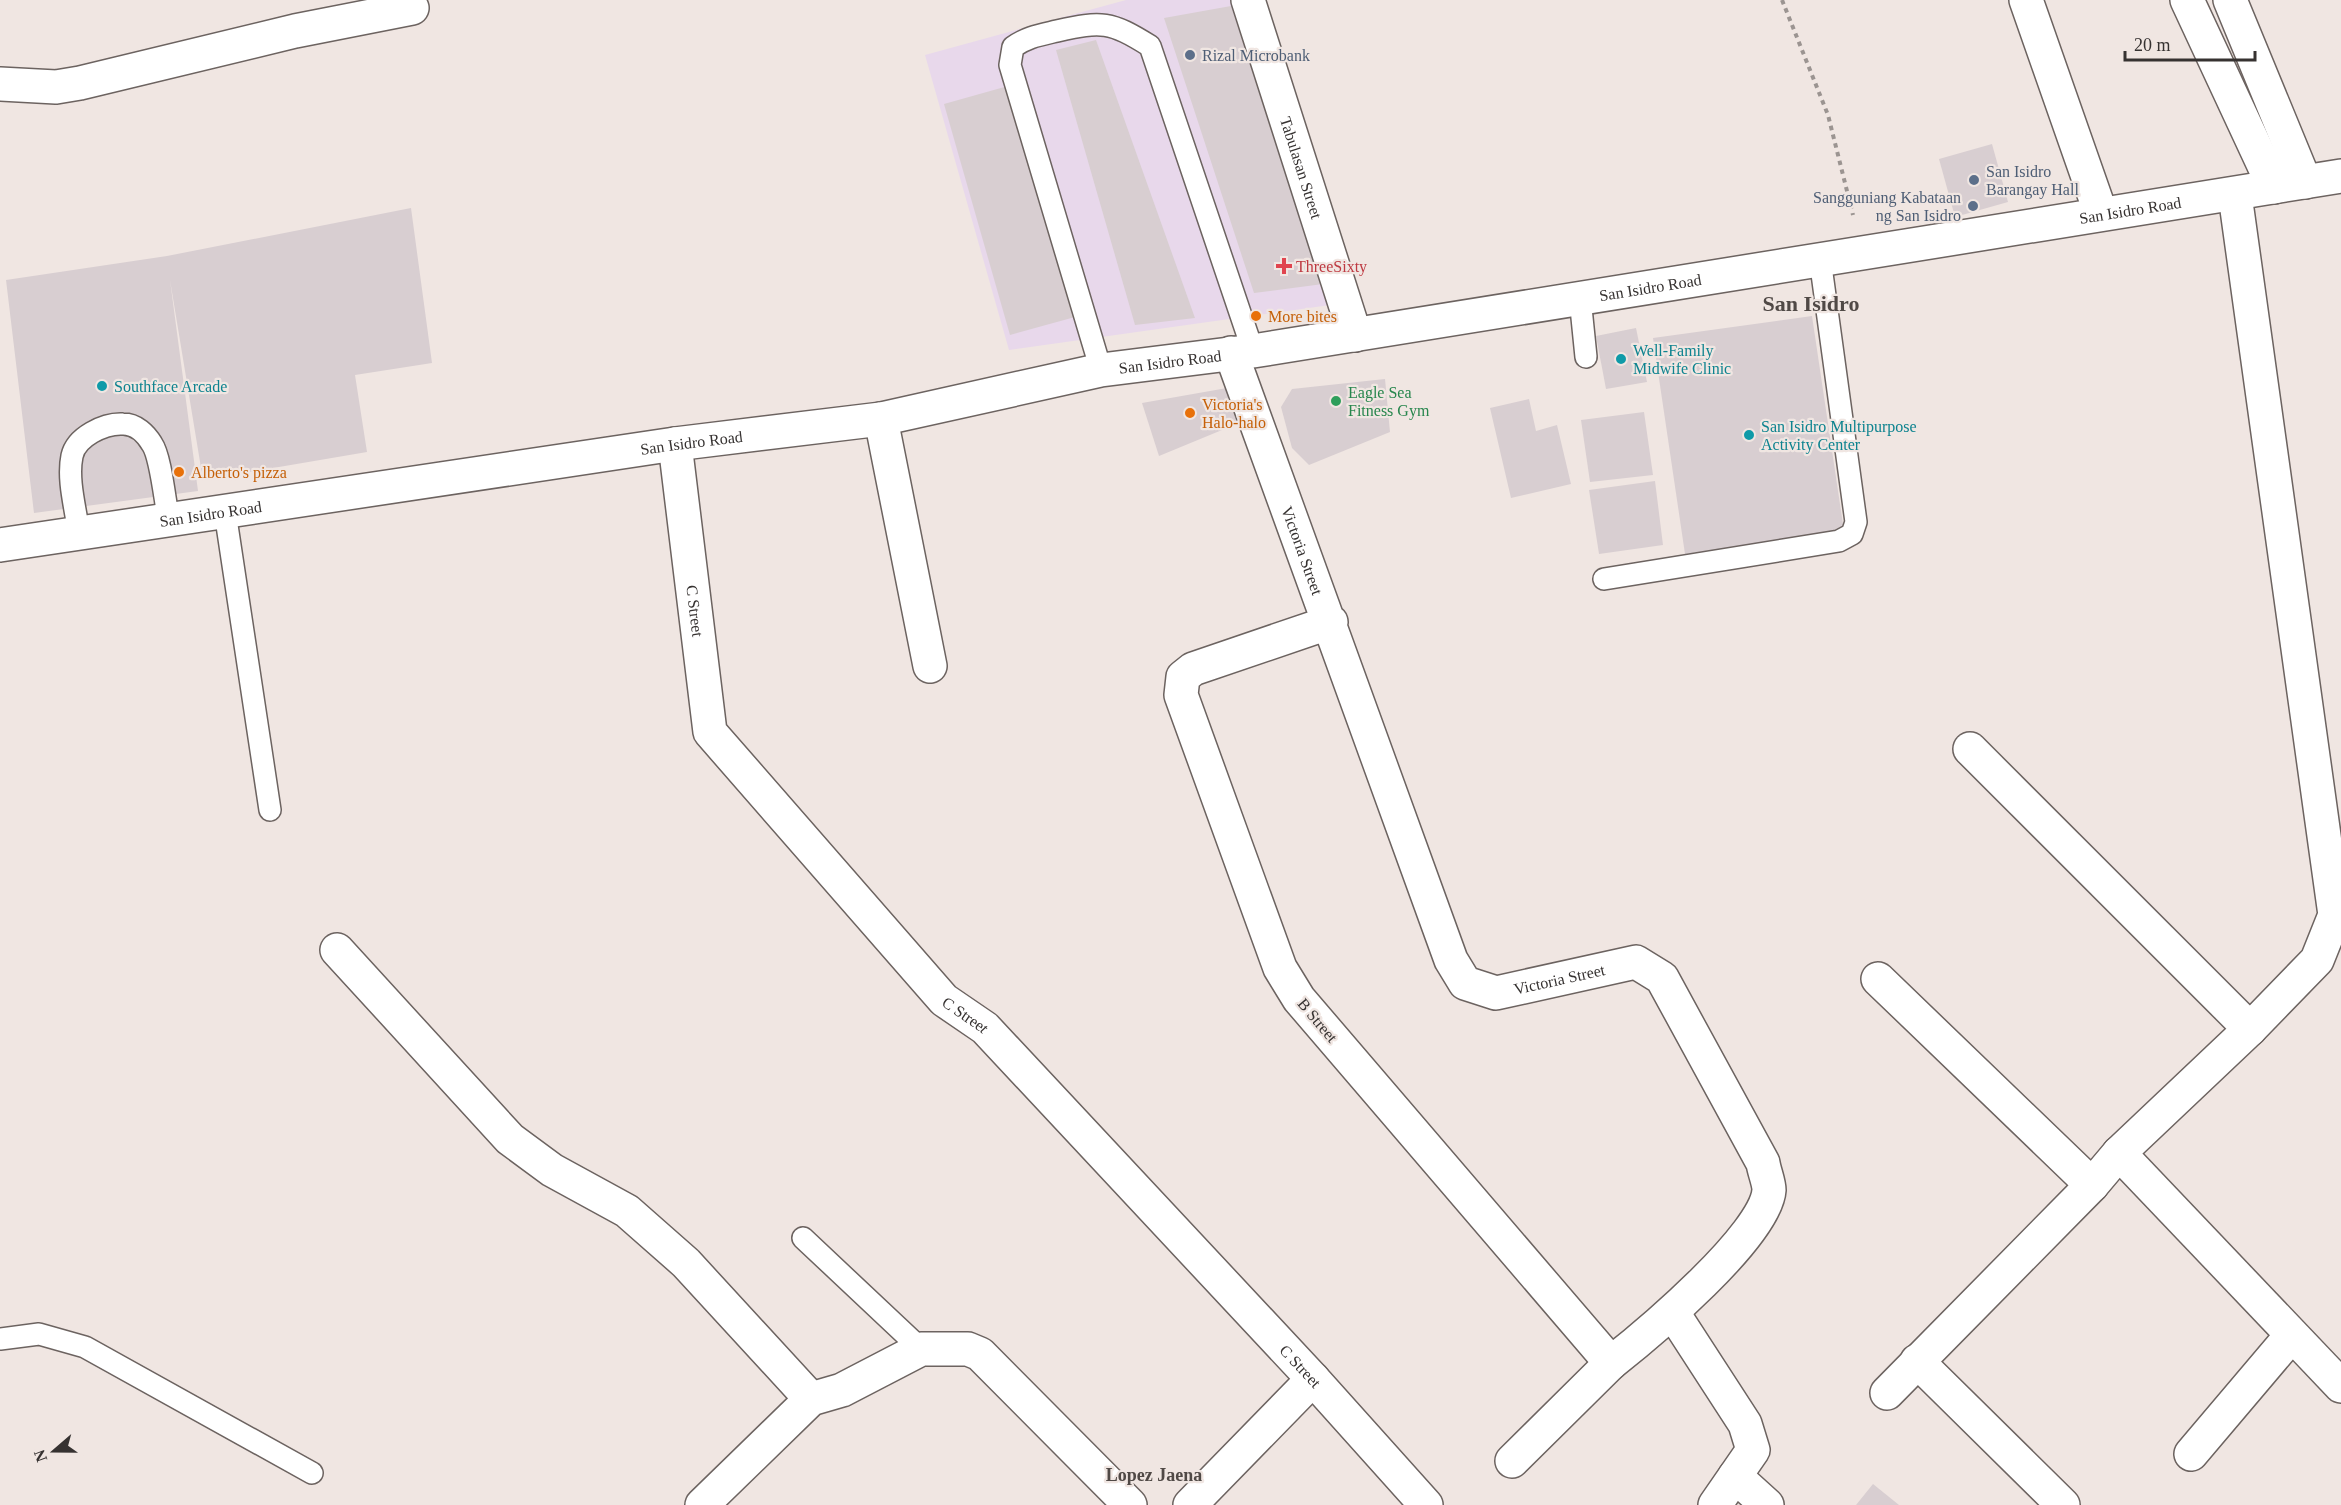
<svg xmlns="http://www.w3.org/2000/svg" width="2341" height="1505" font-family="Georgia,serif">
<style>
.commercial{fill:#e8d8eb}
.building{fill:#d8ced1}
.lines{fill:none;stroke-linecap:round;stroke-linejoin:round}
.service-casing{stroke:#6c6360;stroke-width:24}
.minor-casing{stroke:#6c6360;stroke-width:36}
.tertiary-casing{stroke:#6c6360;stroke-width:36}
.path{stroke:#9b9491;stroke-width:4;stroke-dasharray:4.5 4.5;stroke-linecap:butt}
.service{stroke:#fff;stroke-width:21}
.minor{stroke:#fff;stroke-width:33}
.tertiary{stroke:#fff;stroke-width:33}
.service-dot{fill:#5c6f8a;stroke:#f0e6e2;stroke-width:2}
.health-dot{fill:#e0444e;stroke:#f0e6e2;stroke-width:2}
.food-dot{fill:#e8710a;stroke:#f0e6e2;stroke-width:2}
.culture-dot{fill:#0f9aa8;stroke:#f0e6e2;stroke-width:2}
.leisure-dot{fill:#2e9e5b;stroke:#f0e6e2;stroke-width:2}
.labels{text-anchor:middle;stroke-width:4.5;stroke-linejoin:round;paint-order:stroke}
.service-label{font-size:16px;fill:#4e5e75;stroke:#f0e6e2;text-anchor:start}
.street-label{font-size:16px;fill:#363231;stroke:#f0e6e2}
.health-label{font-size:16px;fill:#be3a42;stroke:#f0e6e2;text-anchor:start}
.food-label{font-size:16px;fill:#c56008;stroke:#f0e6e2;text-anchor:start}
.culture-label{font-size:16px;fill:#0d838f;stroke:#f0e6e2;text-anchor:start}
.leisure-label{font-size:16px;fill:#27864d;stroke:#f0e6e2;text-anchor:start}
.neighbourhood-label{font-size:18px;font-weight:bold;fill:#504946;stroke:#f0e6e2}
.district-label{font-size:22px;font-weight:bold;fill:#504946;stroke:#f0e6e2}
</style>
<rect width="100%" height="100%" fill="#f0e6e2"/>
<!-- commercial -->
<polygon class="commercial" points="1126,0 1242,0 1337,304 1009,350 925,55"/>
<!-- building -->
<g class="building">
<polygon points="1231,6 1323,284 1254,293 1164,18"/>
<polygon points="1096,40 1195,318 1135,325 1056,50"/>
<polygon points="1008,86 1075,317 1010,335 944,104"/>
<polygon points="1992,144 2008,202 1955,217 1939,159"/>
<polygon points="411,208 432,363 355,375 367,452 203,480 170,280 198,491 34,513 6,280 167,256"/>
<polygon points="1812,316 1844,531 1685,554 1653,338"/>
<polygon points="1636,328 1647,382 1606,389 1596,336"/>
<polygon points="1385,379 1390,432 1309,465 1292,448 1281,407 1292,389"/>
<polygon points="1227,388 1239,423 1159,456 1142,403"/>
<polygon points="1529,399 1536,431 1557,425 1571,484 1511,498 1490,408"/>
<polygon points="1644,412 1653,475 1590,482 1581,420"/>
<polygon points="1655,481 1663,545 1599,554 1589,490"/>
<polygon points="1873,1484 1899,1505 1856,1505"/>
</g>
<g class="lines">
<defs>
<g id="service">
<polyline points="1580,298 1586,357"/>
<path d="M1101,370L1010,65L1013,47C1027,37 1040,35 1057,31C1102,21 1110,21 1150,46L1253,351"/>
<polyline points="225,512 270,810"/>
<path d="M79,534C76,510 67,480 72,456C76,437 104,423 123,424C136,424 146,434 152,444C161,457 165,503 169,521"/>
<polyline points="1604,579 1839,541 1852,534 1856,522 1820,259"/>
<polyline points="803,1238 921,1349"/>
<polyline points="0,1339 39,1334 85,1347 312,1473"/>
</g>
<g id="minor">
<path id="s1" d="M1248,0L1355,335"/>
<polyline points="2026,0 2101,214"/>
<polyline points="2187,0 2274,187"/>
<polyline points="2230,0 2305,182"/>
<polyline points="0,84 56,87 80,83 295,31 412,8"/>
<path id="s2" d="M1231,353L1451,960L1465,983L1496,993L1636,962L1662,978L1763,1163C1764,1171 1769,1182 1769,1190C1766,1235 1648,1334 1611,1363L1299,999L1280,968L1181,695L1183,677L1193,669L1331,622"/>
<polyline points="881,419 930,666"/>
<path id="s3" d="M675,444L710,732L944,1000L985,1028L1313,1379L1426,1505"/>
<polyline points="1970,749 2250,1029"/>
<polyline points="337,950 510,1139 552,1170 627,1211 686,1263 811,1399"/>
<polyline points="1878,979 2092,1185"/>
<polyline points="2119,1153 2341,1386"/>
<polyline points="1673,1313 1745,1424 1753,1450 1715,1505"/>
<polyline points="1917,1361 2063,1505"/>
<polyline points="1887,1393 2092,1185 2119,1153 2250,1029 2317,960 2335,915 2235,195"/>
<polyline points="2191,1454 2291,1336"/>
<polyline points="1512,1461 1611,1363"/>
<polyline points="1735,1476 1767,1505"/>
<polyline points="702,1505 811,1399 842,1390 921,1349 968,1349 980,1354 1130,1505"/>
<polyline points="1190,1505 1313,1379"/>
</g>
<g id="tertiary">
<path id="s4" d="M0,545L675,444L881,419L1101,370L1253,351L2341,176"/>
</g>
</defs>
<!-- service casing -->
<use href="#service" class="service-casing"/>
<!-- minor casing -->
<use href="#minor" class="minor-casing"/>
<!-- tertiary casing -->
<use href="#tertiary" class="tertiary-casing"/>
<!-- path -->
<polyline class="path" points="1782,0 1828,115 1853,215"/>
<!-- service -->
<use href="#service" class="service"/>
<!-- minor -->
<use href="#minor" class="minor"/>
<!-- tertiary -->
<use href="#tertiary" class="tertiary"/>
</g>
<!-- markers -->
<g class="service-dot">
<circle cx="1190" cy="55" r="6"/>
<circle cx="1974" cy="180" r="6"/>
<circle cx="1973" cy="206" r="6"/>
</g>
<path class="health-dot" d="M1281 257h6v6h6v6h-6v6h-6v-6h-6v-6h6z"/>
<g class="food-dot">
<circle cx="1256" cy="316" r="6"/>
<circle cx="1190" cy="413" r="6"/>
<circle cx="179" cy="472" r="6"/>
</g>
<g class="culture-dot">
<circle cx="1621" cy="359" r="6"/>
<circle cx="102" cy="386" r="6"/>
<circle cx="1749" cy="435" r="6"/>
</g>
<circle class="leisure-dot" cx="1336" cy="401" r="6"/>
<g class="labels">
<!-- service labels -->
<g class="service-label">
<text x="1202" y="61">Rizal Microbank</text>
<text x="1986" y="177">San Isidro<tspan x="1986" dy="18">Barangay Hall</tspan></text>
<text x="1961" y="203" text-anchor="end">Sangguniang Kabataan<tspan x="1961" dy="18">ng San Isidro</tspan></text>
</g>
<!-- street labels -->
<g class="street-label">
<text dy="6" stroke="none"><textPath href="#s1" startOffset="176">Tabulasan Street</textPath></text>
<text dy="6" stroke="none"><textPath href="#s4" startOffset="2157">San Isidro Road</textPath></text>
<text dy="6" stroke="none"><textPath href="#s4" startOffset="1671">San Isidro Road</textPath></text>
<text dy="6" stroke="none"><textPath href="#s4" startOffset="1185">San Isidro Road</textPath></text>
<text dy="6" stroke="none"><textPath href="#s4" startOffset="699">San Isidro Road</textPath></text>
<text dy="6" stroke="none"><textPath href="#s4" startOffset="213">San Isidro Road</textPath></text>
<text dy="6" stroke="none"><textPath href="#s2" startOffset="210">Victoria Street</textPath></text>
<text dy="6" stroke="none"><textPath href="#s3" startOffset="168">C Street</textPath></text>
<text dy="6" stroke="none"><textPath href="#s2" startOffset="770">Victoria Street</textPath></text>
<text dy="6" stroke="none"><textPath href="#s3" startOffset="672">C Street</textPath></text>
<text transform="translate(1318 1020) rotate(50)" y="6">B Street</text>
<text dy="6" stroke="none"><textPath href="#s3" startOffset="1158">C Street</textPath></text>
</g>
<!-- health labels -->
<g class="health-label">
<text x="1296" y="272">ThreeSixty</text>
</g>
<!-- food labels -->
<g class="food-label">
<text x="1268" y="322">More bites</text>
<text x="1202" y="410">Victoria's<tspan x="1202" dy="18">Halo-halo</tspan></text>
<text x="191" y="478">Alberto's pizza</text>
</g>
<!-- culture labels -->
<g class="culture-label">
<text x="1633" y="356">Well-Family<tspan x="1633" dy="18">Midwife Clinic</tspan></text>
<text x="114" y="392">Southface Arcade</text>
<text x="1761" y="432">San Isidro Multipurpose<tspan x="1761" dy="18">Activity Center</tspan></text>
</g>
<!-- leisure labels -->
<g class="leisure-label">
<text x="1348" y="398">Eagle Sea<tspan x="1348" dy="18">Fitness Gym</tspan></text>
</g>
<!-- neighbourhood labels -->
<g class="neighbourhood-label">
<text x="1154" y="1481">Lopez Jaena</text>
</g>
<!-- district labels -->
<g class="district-label">
<text x="1811" y="311">San Isidro</text>
</g>
</g>
<!-- north arrow -->
<g transform="translate(54 1451) rotate(250)" stroke="#f0e6e2" stroke-width="4.5" paint-order="stroke">
<path d="M0-4.5L10 22L0 15L-10 22Z" fill="#363231"/>
<text y="-9" font-size="16" font-weight="bold" text-anchor="middle" fill="#363231">N</text>
</g>
<!-- scale -->
<path d="M2125 51v9h130v-9" fill="none" stroke="#363231" stroke-width="3"/>
<text x="2134" y="51" font-size="18" fill="#363231" stroke="#f0e6e2" stroke-width="4.5" paint-order="stroke">20 m</text>
</svg>
